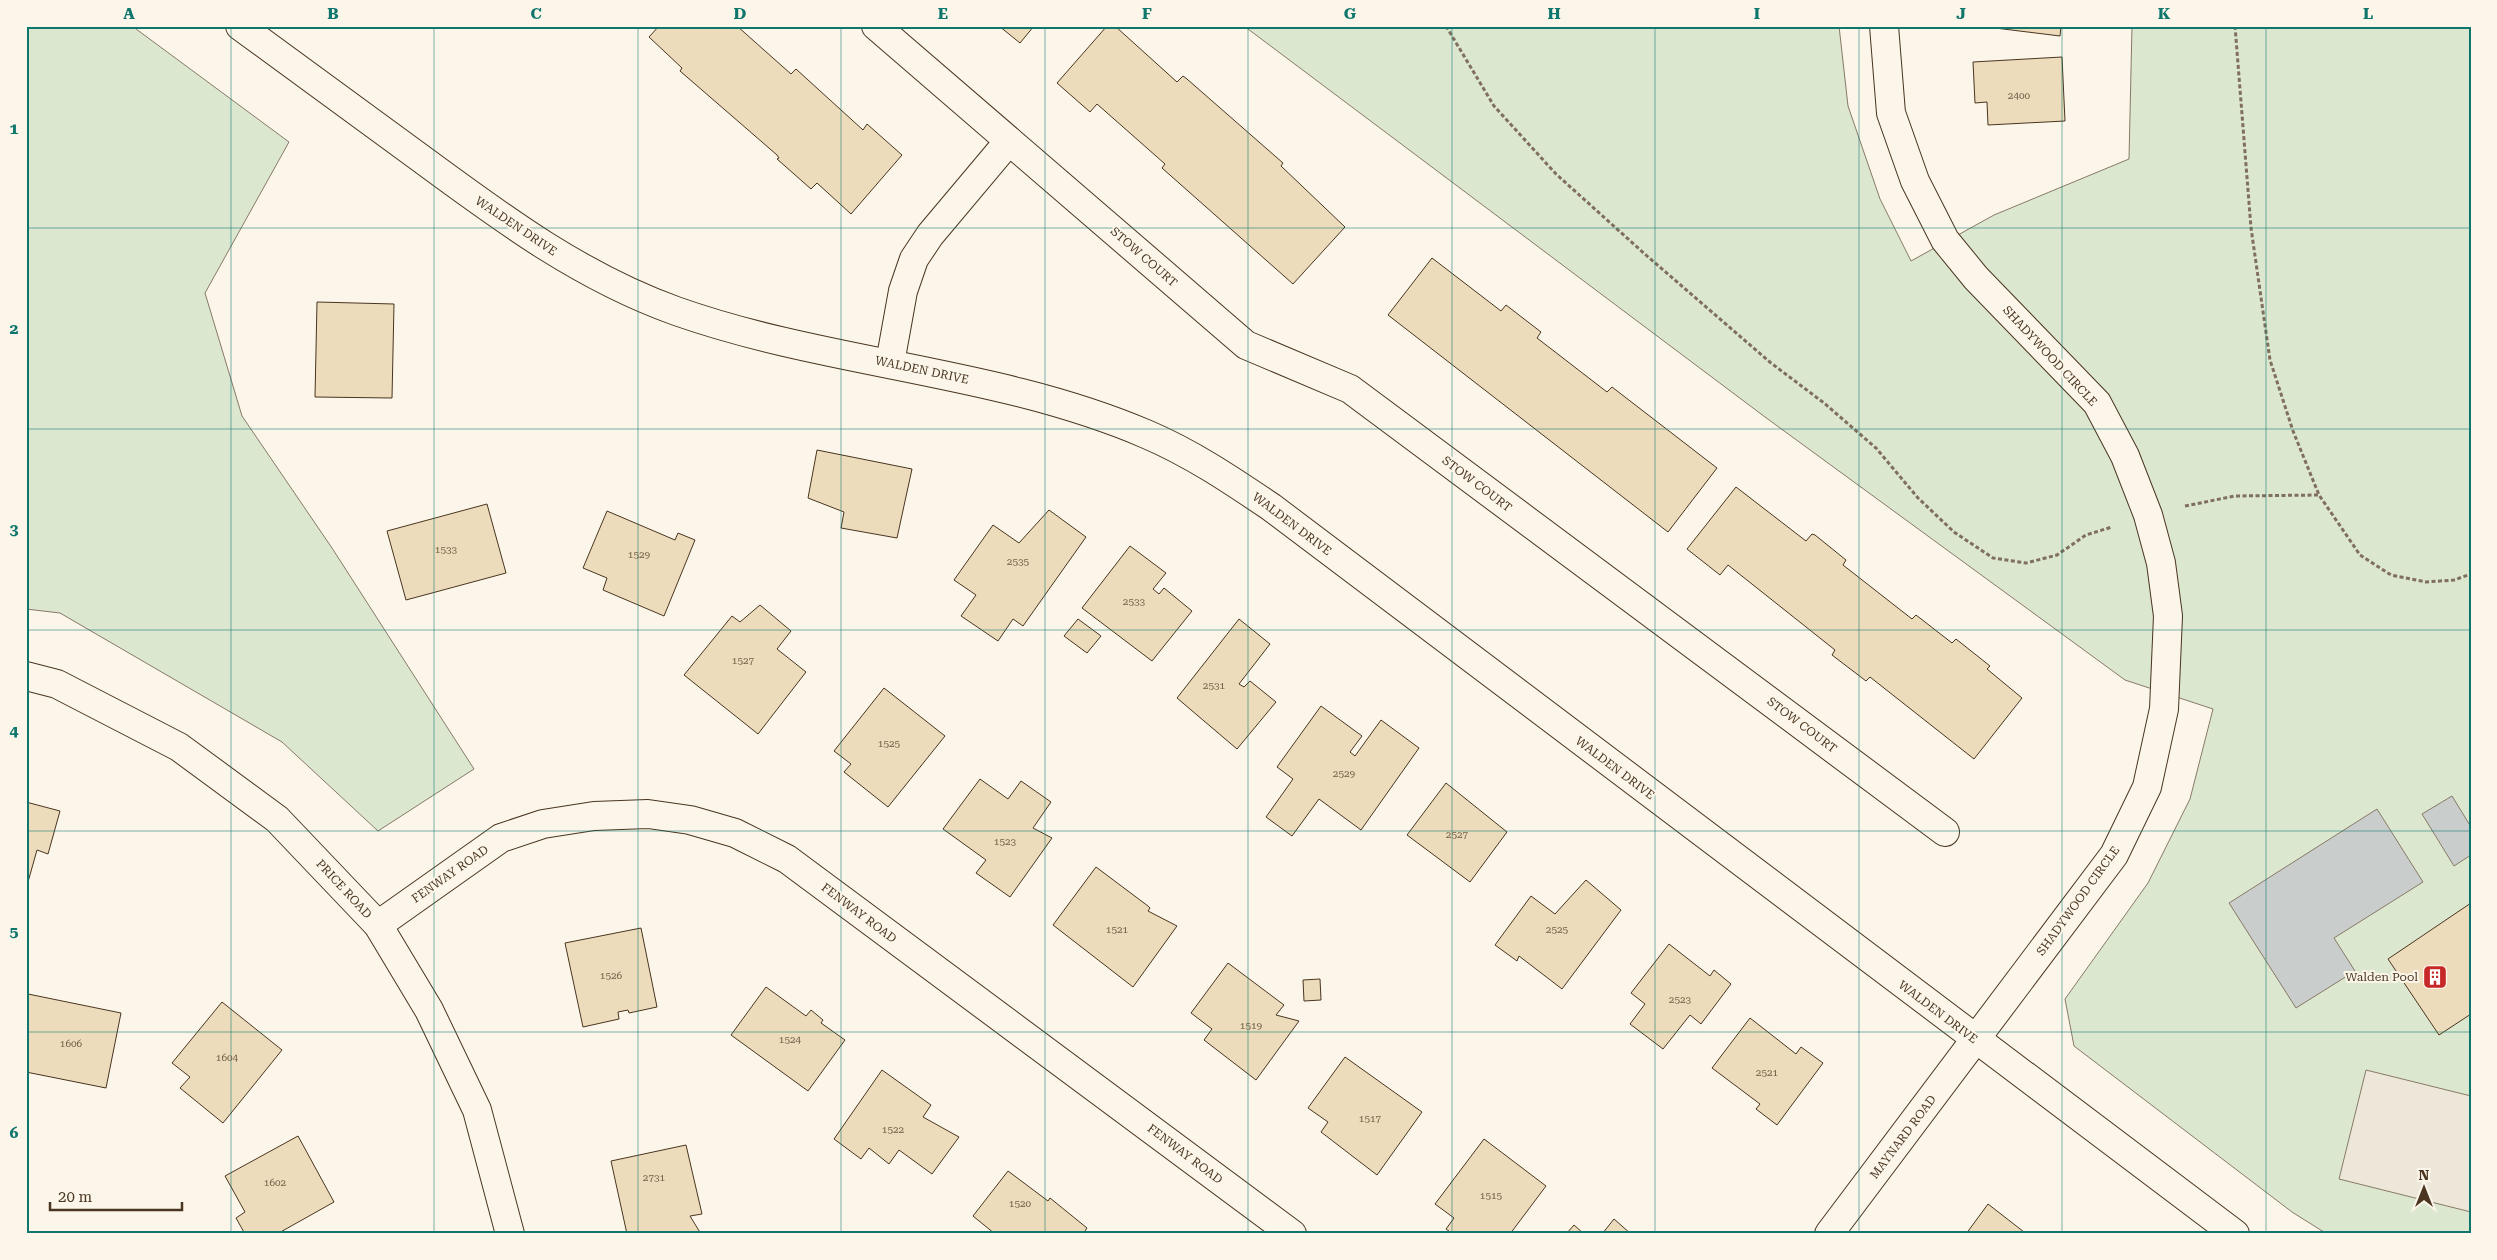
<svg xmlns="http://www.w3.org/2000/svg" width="2497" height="1260" font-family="'Roboto Serif',serif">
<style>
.green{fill:#dce7d0;stroke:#887966}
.parking{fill:#ede7d9;stroke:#887966}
.water{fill:#c9cecd;stroke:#887966}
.building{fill:#ecdcbc;stroke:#4a3520}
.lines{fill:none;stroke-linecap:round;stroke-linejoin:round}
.street-casing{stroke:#4a3520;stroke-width:30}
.path{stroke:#7f6f5c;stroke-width:3;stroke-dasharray:4 2.5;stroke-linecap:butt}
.street{stroke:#fbf6e9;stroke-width:28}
.grid{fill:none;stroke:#0f766e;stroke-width:1;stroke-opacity:0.55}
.labels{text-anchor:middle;stroke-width:4;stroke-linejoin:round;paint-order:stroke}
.number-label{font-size:10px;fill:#725f47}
.street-label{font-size:12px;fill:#4a3520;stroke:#fbf6e9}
.poi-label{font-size:12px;fill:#4a3520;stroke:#fbf6e9;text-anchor:end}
.neatline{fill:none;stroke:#0f766e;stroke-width:2}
.grid-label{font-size:16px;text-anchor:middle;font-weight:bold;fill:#0f766e}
</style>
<rect width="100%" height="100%" fill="#fbf6e9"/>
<!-- green -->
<g class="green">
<polygon points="26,26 132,26 289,142 205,293 242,416 332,548 474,769 378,831 282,742 60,613 26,609"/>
<polygon points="1244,26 1839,26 1848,106 1880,199 1911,261 1994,215 2129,159 2132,26 2471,26 2471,1234 2327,1234 2292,1212 2074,1046 2065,999 2148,883 2190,799 2213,709 2125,680 1765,417"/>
</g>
<!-- parking -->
<polygon class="parking" points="2366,1070 2471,1096 2471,1212 2339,1179"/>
<!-- water -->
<g class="water">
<polygon points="2452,796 2471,827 2471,855 2454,866 2422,814"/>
<polygon points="2377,809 2423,882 2334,938 2355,971 2296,1008 2229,903"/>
</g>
<!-- building -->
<g class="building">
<polygon points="659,26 737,26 791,74 796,69 863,130 867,124 902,155 851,214 817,183 811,189 777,159 779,158 777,155 680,71 682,68 649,37"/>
<polygon points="999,26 1034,26 1020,43"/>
<polygon points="1107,26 1115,26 1177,82 1183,76 1187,79 1283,163 1281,166 1345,227 1293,284 1162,168 1165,164 1097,104 1090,112 1057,83"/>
<polygon points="1979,26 2061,26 2060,36"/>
<polygon points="2062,57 2065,121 1988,125 1987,102 1975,103 1973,62"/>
<polygon points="1432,258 1501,311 1506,305 1541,332 1537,338 1607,392 1612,387 1717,468 1668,532 1388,315"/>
<polygon points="317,302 394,304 392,398 315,397"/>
<polygon points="817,450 912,469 897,538 841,528 844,512 808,498"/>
<polygon points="1736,487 1806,541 1812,534 1815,535 1846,560 1843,565 1912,619 1916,615 1952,643 1956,639 1990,666 1987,669 2022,698 1974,759 1870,677 1866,681 1832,655 1835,650 1728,565 1720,575 1687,549"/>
<polygon points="487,504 506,573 406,600 387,531"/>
<polygon points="1049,510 1086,537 1023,626 1013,619 998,641 961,616 976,595 954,580 993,525 1019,543"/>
<polygon points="607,511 675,540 678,533 695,540 664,616 603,590 607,578 583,568"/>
<polygon points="1130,546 1166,573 1153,589 1159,594 1164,588 1192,611 1152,661 1082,608"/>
<polygon points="760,605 791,631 777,649 806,672 758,734 684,675 732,616 740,622"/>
<polygon points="1078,619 1101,636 1087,653 1064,636"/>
<polygon points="1239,619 1270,644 1239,684 1244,687 1250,681 1276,702 1237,749 1177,698"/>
<polygon points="884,688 945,736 888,807 844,772 851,764 834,751"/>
<polygon points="1321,706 1362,736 1350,752 1355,756 1381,720 1419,748 1361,830 1319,799 1292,836 1266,817 1293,779 1277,767"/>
<polygon points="980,779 1008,799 1021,781 1051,802 1033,828 1052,838 1010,897 976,873 986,860 943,829"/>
<polygon points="1446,783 1507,832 1470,882 1407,835"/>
<polygon points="26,802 60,811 48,854 37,850 26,889"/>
<polygon points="1096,867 1148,906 1150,908 1148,911 1177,926 1133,987 1053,925"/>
<polygon points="1586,880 1621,910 1562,989 1519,956 1517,961 1495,945 1531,896 1555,914"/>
<polygon points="2471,903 2471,1014 2439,1035 2388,959"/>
<polygon points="641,928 657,1007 629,1013 628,1010 618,1012 619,1019 583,1027 565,943"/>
<polygon points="1669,944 1710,976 1714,970 1731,984 1701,1024 1690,1015 1663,1049 1630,1024 1645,1004 1631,993"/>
<polygon points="1228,963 1284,1005 1276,1015 1299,1021 1256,1080 1204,1040 1212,1029 1191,1013"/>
<polygon points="1320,979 1321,1000 1304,1001 1303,980"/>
<polygon points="766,987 806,1016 811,1010 823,1020 821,1023 845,1040 808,1091 731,1035"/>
<polygon points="28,994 121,1013 106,1088 26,1072"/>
<polygon points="222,1002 282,1050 223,1123 180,1088 190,1077 172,1063"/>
<polygon points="1750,1018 1796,1054 1801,1047 1823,1063 1777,1125 1756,1109 1760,1104 1712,1068"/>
<polygon points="1345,1057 1422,1112 1377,1175 1321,1132 1328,1122 1308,1108"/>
<polygon points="882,1070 931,1105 923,1117 959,1137 932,1174 899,1150 889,1164 869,1148 861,1159 834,1139"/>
<polygon points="298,1136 334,1202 277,1234 245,1234 236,1218 245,1212 225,1176"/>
<polygon points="1484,1139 1546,1186 1510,1234 1453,1234 1446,1229 1454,1218 1435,1204"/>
<polygon points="686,1145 702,1214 690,1216 701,1234 627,1234 611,1161"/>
<polygon points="1008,1171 1048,1201 1050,1198 1087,1228 1083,1234 995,1234 973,1216"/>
<polygon points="1988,1204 2024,1232 2027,1234 1966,1234"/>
<polygon points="1614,1219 1631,1234 1602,1234"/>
<polygon points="1574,1225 1584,1234 1566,1234"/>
</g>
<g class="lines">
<defs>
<g id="street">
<path d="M240,26C301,71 362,116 423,160C503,219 581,277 676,311C829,365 996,370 1146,434C1191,453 1231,480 1271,507L2235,1234"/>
<polyline points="876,26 1246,345 1350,389 1945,832"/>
<polyline points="890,363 903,291 914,259 930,235 1009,141"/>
<polyline points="26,676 57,684 179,747 277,819 378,925 429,1010 477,1110 510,1234"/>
<polyline points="378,925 501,838 543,824 594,816 648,814 690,820 735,833 787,859 1292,1234"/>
<polyline points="1829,1234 2114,855 2147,787 2164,709 2168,616 2161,563 2148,515 2125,456 2097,403 1976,278 1945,240 1915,181 1891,113 1884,26"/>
</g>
</defs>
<!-- street casing -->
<use href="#street" class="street-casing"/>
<!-- path -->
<g class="path">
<polyline points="1446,26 1494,106 1556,174 1647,256 1771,363 1824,403 1876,448 1918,498 1954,532 1993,558 2026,563 2057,555 2086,535 2112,527"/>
<polyline points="2235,26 2251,228 2270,360 2293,431 2319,495 2360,555 2391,575 2426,582 2454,580 2471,574"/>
<polyline points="2185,506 2235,496 2319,495"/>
</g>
<!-- street -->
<use href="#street" class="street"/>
</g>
<!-- grid -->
<path class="grid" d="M231,26V1234M434,26V1234M638,26V1234M841,26V1234M1045,26V1234M1248,26V1234M1452,26V1234M1655,26V1234M1859,26V1234M2062,26V1234M2266,26V1234M26,228H2471M26,429H2471M26,630H2471M26,831H2471M26,1032H2471"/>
<!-- icons -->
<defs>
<symbol id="building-square" viewBox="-11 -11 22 22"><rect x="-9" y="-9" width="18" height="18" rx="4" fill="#c62828" stroke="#fbf6e9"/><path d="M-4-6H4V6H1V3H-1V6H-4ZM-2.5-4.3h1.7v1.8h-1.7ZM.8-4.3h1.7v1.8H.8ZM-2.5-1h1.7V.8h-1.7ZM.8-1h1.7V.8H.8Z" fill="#fff"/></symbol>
</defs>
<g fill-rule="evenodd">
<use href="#building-square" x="2421" y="963" width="28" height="28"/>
</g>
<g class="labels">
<!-- number labels -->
<g class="number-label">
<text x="2019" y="99">2400</text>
<text x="446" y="553">1533</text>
<text x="639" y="558">1529</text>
<text x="1018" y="565">2535</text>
<text x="1134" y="605">2533</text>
<text x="743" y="664">1527</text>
<text x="1214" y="689">2531</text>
<text x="889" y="747">1525</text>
<text x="1344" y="777">2529</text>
<text x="1457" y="838">2527</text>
<text x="1005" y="845">1523</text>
<text x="1117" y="933">1521</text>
<text x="1557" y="933">2525</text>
<text x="611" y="979">1526</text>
<text x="1680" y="1003">2523</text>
<text x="1251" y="1029">1519</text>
<text x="790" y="1043">1524</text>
<text x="71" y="1047">1606</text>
<text x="227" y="1061">1604</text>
<text x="1767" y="1076">2521</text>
<text x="1370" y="1122">1517</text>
<text x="893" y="1133">1522</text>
<text x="654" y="1181">2731</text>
<text x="275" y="1186">1602</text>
<text x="1491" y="1199">1515</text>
<text x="1020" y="1207">1520</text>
</g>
<!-- street labels -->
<g class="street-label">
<text transform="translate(516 226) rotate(34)" y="4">WALDEN DRIVE</text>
<text transform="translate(1144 257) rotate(41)" y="4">STOW COURT</text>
<text transform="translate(2050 356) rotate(47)" y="4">SHADYWOOD CIRCLE</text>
<text transform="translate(922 370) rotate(12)" y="4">WALDEN DRIVE</text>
<text transform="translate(1477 484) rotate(37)" y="4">STOW COURT</text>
<text transform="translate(1292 524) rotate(37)" y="4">WALDEN DRIVE</text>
<text transform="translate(1802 725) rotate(37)" y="4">STOW COURT</text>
<text transform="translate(1615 768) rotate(37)" y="4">WALDEN DRIVE</text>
<text transform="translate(450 874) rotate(-35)" y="4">FENWAY ROAD</text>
<text transform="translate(344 889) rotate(47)" y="4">PRICE ROAD</text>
<text transform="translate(2078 901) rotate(-54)" y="4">SHADYWOOD CIRCLE</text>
<text transform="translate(859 913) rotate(37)" y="4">FENWAY ROAD</text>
<text transform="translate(1938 1012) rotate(37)" y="4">WALDEN DRIVE</text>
<text transform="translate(1903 1137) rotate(-53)" y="4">MAYNARD ROAD</text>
<text transform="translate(1185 1154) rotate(37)" y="4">FENWAY ROAD</text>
</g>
<!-- poi labels -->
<g class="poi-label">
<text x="2418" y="981">Walden Pool</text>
</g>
</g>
<!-- border -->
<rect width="2497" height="1260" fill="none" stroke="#fbf6e9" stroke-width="55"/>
<!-- north arrow -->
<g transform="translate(2424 1188)" stroke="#fbf6e9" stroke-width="4" paint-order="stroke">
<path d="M0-4L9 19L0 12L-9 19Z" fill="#4a3520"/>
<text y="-8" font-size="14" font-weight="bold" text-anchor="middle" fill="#4a3520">N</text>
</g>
<!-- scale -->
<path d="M50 1202v8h132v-8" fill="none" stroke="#4a3520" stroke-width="2.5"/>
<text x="58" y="1202" font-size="15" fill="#4a3520" stroke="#fbf6e9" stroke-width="4" paint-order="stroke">20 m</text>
<rect x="28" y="28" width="2442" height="1204" class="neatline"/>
<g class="grid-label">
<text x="129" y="19">A</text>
<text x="333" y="19">B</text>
<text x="536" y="19">C</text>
<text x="740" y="19">D</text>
<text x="943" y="19">E</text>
<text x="1147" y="19">F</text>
<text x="1350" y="19">G</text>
<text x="1554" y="19">H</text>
<text x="1757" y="19">I</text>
<text x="1961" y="19">J</text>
<text x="2164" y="19">K</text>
<text x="2368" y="19">L</text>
<text x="14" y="134">1</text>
<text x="14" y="334">2</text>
<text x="14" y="535">3</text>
<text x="14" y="736">4</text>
<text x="14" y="937">5</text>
<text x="14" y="1138">6</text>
</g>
</svg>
